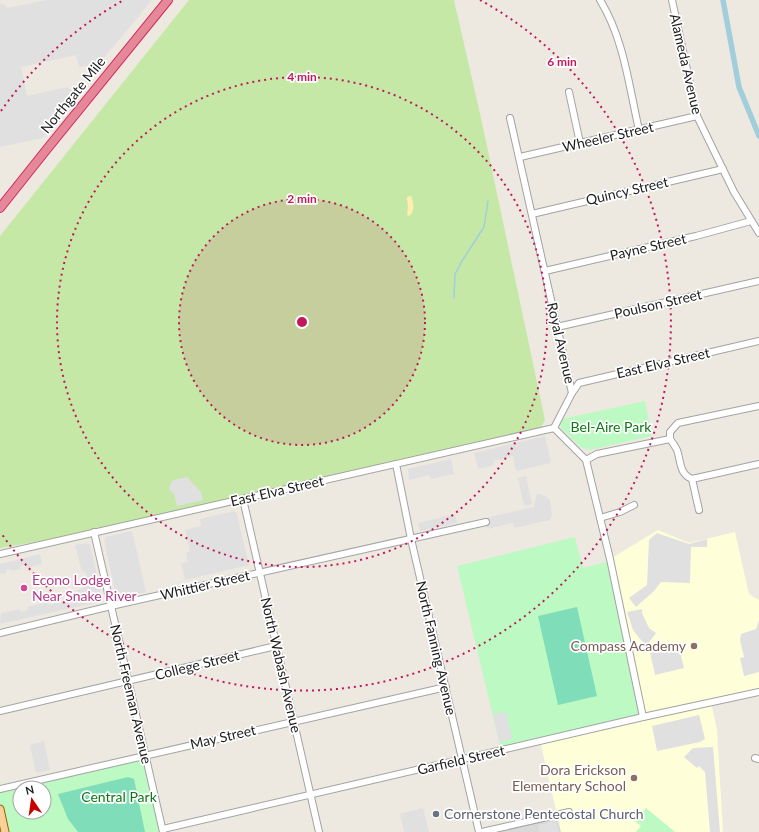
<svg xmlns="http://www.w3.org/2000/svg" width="759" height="832" font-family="Lato,sans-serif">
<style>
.residential{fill:#dad9d9}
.education{fill:#feffd9}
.grass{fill:#c6e8a7}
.sand{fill:#feefae}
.park{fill:#bdf9c2;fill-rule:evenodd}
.pitch{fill:#7fddb9}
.parking{fill:#e0e0e0}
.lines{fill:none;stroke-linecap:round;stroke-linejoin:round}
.stream{stroke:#a2cedb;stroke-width:1.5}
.canal{stroke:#a2cedb;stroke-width:5.5}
.minor-casing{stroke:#a3a3a3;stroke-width:8}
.major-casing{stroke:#936301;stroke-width:9}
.highway-casing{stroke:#d52560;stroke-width:10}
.minor{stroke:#fff;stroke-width:6}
.major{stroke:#fbd199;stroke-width:7}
.highway{stroke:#e58999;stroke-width:8}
.ring{fill:none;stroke:#c2185b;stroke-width:2;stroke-dasharray:2 4}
.hotel-dot{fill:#d1479c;stroke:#fff;stroke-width:1.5}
.education-dot{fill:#8d6e63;stroke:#fff;stroke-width:1.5}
.worship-dot{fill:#6b7280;stroke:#fff;stroke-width:1.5}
.labels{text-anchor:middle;stroke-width:3.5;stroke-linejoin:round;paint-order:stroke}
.street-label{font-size:14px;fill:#1c1c1c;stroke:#fff}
.park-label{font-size:14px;fill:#0c7815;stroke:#fff}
.hotel-label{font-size:14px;fill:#b23c85;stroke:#fff;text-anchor:start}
.education-label{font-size:14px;fill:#785e54;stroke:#fff;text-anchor:end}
.worship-label{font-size:14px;fill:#5b616d;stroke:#fff;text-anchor:start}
.centre{fill:#c2185b;stroke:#fff;stroke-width:2}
.ring-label{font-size:12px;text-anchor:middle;font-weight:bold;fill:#c2185b;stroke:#fff;stroke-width:3.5;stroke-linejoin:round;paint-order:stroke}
</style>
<rect width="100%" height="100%" fill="#ede9e1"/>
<!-- residential -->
<polygon class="residential" points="557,815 561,832 482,832"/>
<!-- education -->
<polygon class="education" points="658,530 689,543 735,532 749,594 759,600 759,692 711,702 717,730 723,832 561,832 540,741 610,559"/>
<!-- grass -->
<polygon class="grass" points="189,0 454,0 481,118 545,420 539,431 94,532 0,548 0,236"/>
<!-- sand -->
<path class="sand" d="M411,196C414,203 415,212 409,216L407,215L408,206L407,199V197Z"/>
<!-- park -->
<g class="park">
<polygon points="645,401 652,436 590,450 580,447 561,428 560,424 562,419"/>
<polygon points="575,537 583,568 610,561 643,717 501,750 457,566"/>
<path d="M145,755L163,832H5L0,809V789ZM20,788H44V812H20Z"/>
<polygon points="646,808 675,832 636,832 641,826 635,821"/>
</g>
<!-- pitch -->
<g class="pitch">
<polygon points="577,607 597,696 558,705 538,616"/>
<polygon points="128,777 134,779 145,832 78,832 68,819 58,794"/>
</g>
<!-- parking -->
<g class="parking">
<polygon points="46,0 152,0 92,72 85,66 79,67 76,55 21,67 27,96 67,87 78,96 43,138 0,147 0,4 3,4 8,8"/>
<polygon points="545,436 551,463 516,471 513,456 493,461 494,465 478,469 474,453"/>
<polygon points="451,459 454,474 431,479 429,475 409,480 408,469"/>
<polygon points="526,476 532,504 524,506 518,478"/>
<polygon points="187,477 201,492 203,500 177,506 174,494 170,491 169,487 173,480"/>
<polygon points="537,493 547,497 550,500 552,515 550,520 514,528 513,523 487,529 484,518 534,507"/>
<polygon points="234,511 237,514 249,565 185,580 181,563 188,562 186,553 190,551 185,530 201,526 200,519"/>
<polygon points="455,514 457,523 420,531 418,523"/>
<polygon points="132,531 146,592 117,599 104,540 106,537"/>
<polygon points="657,533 689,544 707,539 707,547 691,547 690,583 661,582 654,591 636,607 629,598 647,585 649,540"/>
<polygon points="86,543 90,545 103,601 0,624 1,613 20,609 21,612 28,610 27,607 48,602 49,605 54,604 53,601 57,600 58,603 73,600 78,590 84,588 82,578 87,576 85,571 82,572 75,545"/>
<polygon points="40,554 42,564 26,568 25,565 20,566 21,569 11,571 11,569 6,570 6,573 0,574 0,564"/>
<polygon points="642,609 642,613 649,628 656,633 647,645 641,640 633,630 627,612"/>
<polygon points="759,620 759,672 744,676 740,658 744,657 740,640 741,634 756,629"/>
<polygon points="655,646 675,650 675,653 680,652 684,668 655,675 649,648"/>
<polygon points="506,712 512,739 499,742 493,714"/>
<polygon points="699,715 705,739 700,742 657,751 652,726"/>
<polygon points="44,741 50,770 36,773 30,745"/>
<polygon points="713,747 720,832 710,832 705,772 699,766 697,768 684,757 693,748"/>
<polygon points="423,808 429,832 404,832 400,814"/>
<polygon points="556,821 559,832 540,832 538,825"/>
</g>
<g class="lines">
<!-- stream -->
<polyline class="stream" points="454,298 455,274 462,261 484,227 488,201"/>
<!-- canal -->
<polyline class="canal" points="723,0 739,87 759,136"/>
<defs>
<g id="minor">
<path d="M600,0C624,39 629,86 639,130"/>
<polyline points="672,0 697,116 734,192 759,233"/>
<polyline points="569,92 580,143"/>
<polyline points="510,118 572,393 554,428"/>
<polyline points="520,157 697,116"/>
<polyline points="532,214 723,169"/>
<polyline points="545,271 696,236 751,221"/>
<polyline points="557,327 759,281"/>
<polyline points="572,393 579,383 759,341"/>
<polyline points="554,428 586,460 610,559 643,717"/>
<polyline points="670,439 670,432 678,423 759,406"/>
<path d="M670,439C672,442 675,446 677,450C681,461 679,474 692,479L699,510"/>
<polyline points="586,460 597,454 670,439"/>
<polyline points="396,464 411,539 479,832"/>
<polyline points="692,479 759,464"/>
<polyline points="243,499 319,832"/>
<polyline points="600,518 620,512 634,505"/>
<polyline points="94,532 163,832"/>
<polyline points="0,554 554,428"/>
<polyline points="0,633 111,606 486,522"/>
<polyline points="0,711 276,646"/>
<polyline points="755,758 759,759"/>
<polyline points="0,789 446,687"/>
<polyline points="163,829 643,717 759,692"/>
<polyline points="482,832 569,812"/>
</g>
<polyline id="major" points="0,809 5,832"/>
<polyline id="highway" points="0,208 47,149 168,0"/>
</defs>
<!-- minor casing -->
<use href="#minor" class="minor-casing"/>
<!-- major casing -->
<use href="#major" class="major-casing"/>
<!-- highway casing -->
<use href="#highway" class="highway-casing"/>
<!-- minor -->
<use href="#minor" class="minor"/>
<!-- major -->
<use href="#major" class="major"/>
<!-- highway -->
<use href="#highway" class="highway"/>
</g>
<!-- distance rings -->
<circle cx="302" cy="322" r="123" fill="#c2185b" fill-opacity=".12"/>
<g class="ring">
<circle cx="302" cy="322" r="123"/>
<circle cx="302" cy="322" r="245"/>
<path d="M1 111A368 368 0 0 1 124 0M480 0A368 368 0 1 1 1 533"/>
</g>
<!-- markers -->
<circle class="hotel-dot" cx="24" cy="588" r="4"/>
<g class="education-dot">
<circle cx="694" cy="646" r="4"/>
<circle cx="634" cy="778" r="4"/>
</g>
<circle class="worship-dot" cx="436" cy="814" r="4"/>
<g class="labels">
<!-- street labels -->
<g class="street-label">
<text transform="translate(686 64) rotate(77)" y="5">Alameda Avenue</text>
<text transform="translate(73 95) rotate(-51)" y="5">Northgate Mile</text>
<text transform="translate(608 137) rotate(-13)" y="5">Wheeler Street</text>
<text transform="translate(627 191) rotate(-13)" y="5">Quincy Street</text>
<text transform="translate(648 247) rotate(-13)" y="5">Payne Street</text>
<text transform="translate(658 304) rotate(-13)" y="5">Poulson Street</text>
<text transform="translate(561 343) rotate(77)" y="5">Royal Avenue</text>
<text transform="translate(663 363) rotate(-13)" y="5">East Elva Street</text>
<text transform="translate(277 491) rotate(-13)" y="5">East Elva Street</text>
<text transform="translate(205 585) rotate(-13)" y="5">Whittier Street</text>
<text transform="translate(436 648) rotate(77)" y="5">North Fanning Avenue</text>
<text transform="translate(197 665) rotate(-14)" y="5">College Street</text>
<text transform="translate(281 665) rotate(77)" y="5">North Wabash Avenue</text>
<text transform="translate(131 694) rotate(77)" y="5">North Freeman Avenue</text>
<text transform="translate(223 737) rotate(-13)" y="5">May Street</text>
<text transform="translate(461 760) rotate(-13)" y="5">Garfield Street</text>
</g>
<!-- park labels -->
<g class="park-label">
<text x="611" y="432">Bel-Aire Park</text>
<text x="119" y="802">Central Park</text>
</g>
<!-- hotel labels -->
<g class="hotel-label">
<text x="32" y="585">Econo Lodge<tspan x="32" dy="16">Near Snake River</tspan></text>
</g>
<!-- education labels -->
<g class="education-label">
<text x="686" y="651">Compass Academy</text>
<text x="626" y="775">Dora Erickson<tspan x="626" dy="16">Elementary School</tspan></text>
</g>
<!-- worship labels -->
<g class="worship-label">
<text x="444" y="819">Cornerstone Pentecostal Church</text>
</g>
</g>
<circle cx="302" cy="322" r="6" class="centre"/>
<g class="ring-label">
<text x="562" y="66">6 min</text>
<text x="302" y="81">4 min</text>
<text x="302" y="203">2 min</text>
</g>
<!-- north arrow -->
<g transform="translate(32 800) rotate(347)"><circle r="19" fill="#ffffff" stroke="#a4a4a4"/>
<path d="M0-3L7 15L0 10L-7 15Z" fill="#c60301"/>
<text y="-6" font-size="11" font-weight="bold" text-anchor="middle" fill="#1c1c1c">N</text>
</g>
</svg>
